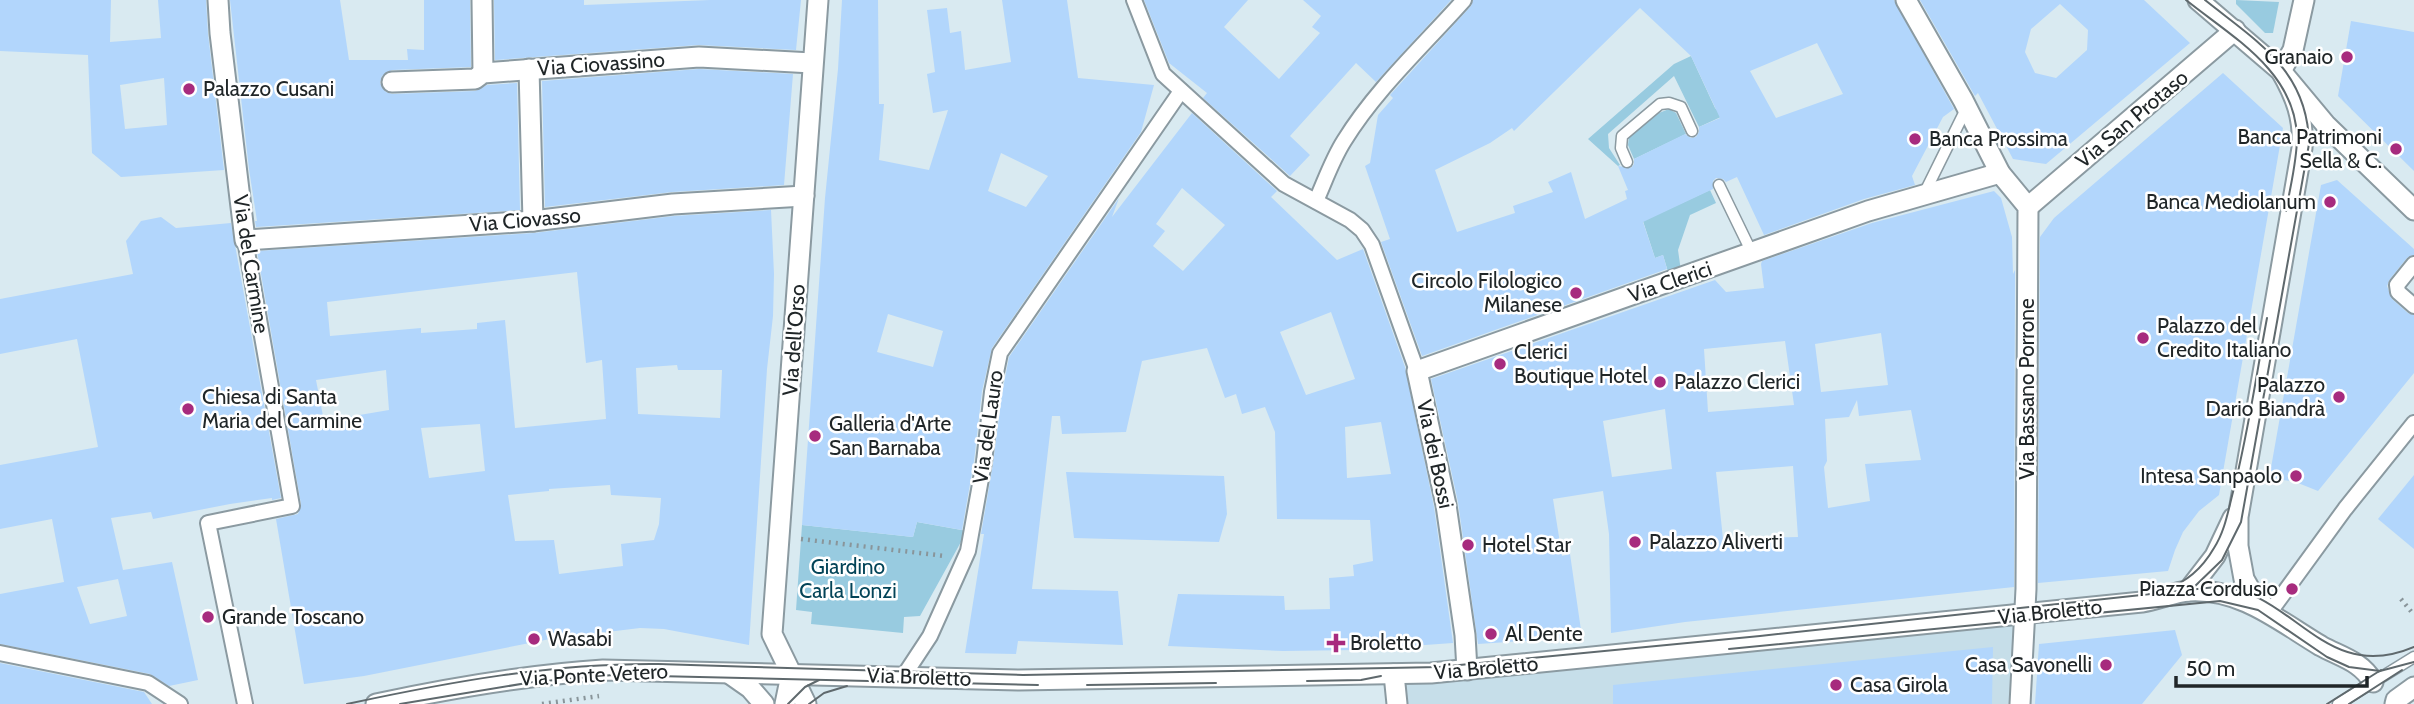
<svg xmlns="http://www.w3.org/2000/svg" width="2414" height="704" font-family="Cabin,sans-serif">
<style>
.built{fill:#c6dee9}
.green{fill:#98cbe0}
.building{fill:#b2d6fc;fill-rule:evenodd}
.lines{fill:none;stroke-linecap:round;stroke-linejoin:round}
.service-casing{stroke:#8b9aa1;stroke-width:13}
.pedestrian-casing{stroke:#8b9aa1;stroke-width:18}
.minor-casing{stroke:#8b9aa1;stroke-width:23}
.path{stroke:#89959a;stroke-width:4.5;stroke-dasharray:2 5;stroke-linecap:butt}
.service{stroke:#fff;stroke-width:10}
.pedestrian{stroke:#fff;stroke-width:14}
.minor{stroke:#fff;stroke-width:19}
.tram{stroke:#5f696d;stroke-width:2}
.poi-dot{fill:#a72b7e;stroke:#fff;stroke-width:2.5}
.labels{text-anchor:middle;stroke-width:5;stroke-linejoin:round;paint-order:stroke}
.poi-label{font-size:21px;fill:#202628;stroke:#fff;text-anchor:start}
.street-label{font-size:21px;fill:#202628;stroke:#fff}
.park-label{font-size:21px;fill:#034458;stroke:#fff}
</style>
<rect width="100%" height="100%" fill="#d9eaf1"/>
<!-- built -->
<polygon class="built" points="2025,614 2019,704 1397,704 1395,674"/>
<!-- green -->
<g class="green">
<polygon points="2236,0 2279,2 2273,33 2265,33 2236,4"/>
<polygon points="1691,56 1715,108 1723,116 1699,127 1674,76 1608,134 1609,148 1620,165 1618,166 1588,139 1674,64"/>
<polygon points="1669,109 1676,113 1686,134 1634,159 1628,145 1629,137 1659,113"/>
<polygon points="1710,190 1716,203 1690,215 1678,250 1681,271 1669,275 1663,255 1655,258 1643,221"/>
<polygon points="917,522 967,531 920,616 904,617 903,633 811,624 812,612 796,610 802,525 913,537"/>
</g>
<!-- building -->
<g class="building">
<path d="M0,0H111L110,42L161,38L158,0H206L208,34L224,170L121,177L92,153L88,55L0,51ZM164,78L167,125L125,129L120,85Z"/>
<polygon points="230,0 340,0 349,60 408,60 407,49 424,50 424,0 470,0 471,67 392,70 382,76 380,83 386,92 392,94 475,91 487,85 517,83 520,210 256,227 255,221 257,221 249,169"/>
<polygon points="494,0 584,0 584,5 710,0 801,0 796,50 698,45 495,60"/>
<path d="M842,0H878L879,104H884L879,160L929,170L948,110L933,113L927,74L935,72L927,10L947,8L950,33L961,31L965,70L1011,62L1002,0H1067L1078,78L1154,85L1141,132L992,348L982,391L974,461L962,530L917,522L913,537L802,525L825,198L838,69ZM1001,153L1048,176L1026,207L988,191ZM888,314L943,331L933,367L877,352Z"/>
<polygon points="1144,0 1248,0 1224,27 1279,79 1320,33 1312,27 1321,16 1303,0 1451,0 1376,82 1356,63 1290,136 1310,155 1290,176 1203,98 1207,93 1169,63"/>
<path d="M1473,0H1894L1954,109L1943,117L1912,176L1915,185L1864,199L1764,235L1737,177L1726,182L1723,179L1716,178L1713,181V189L1643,222L1655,258L1663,255L1667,269L1422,356L1381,242L1390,239L1365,166L1370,163L1378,115L1393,98L1390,95L1471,6ZM1640,8L1691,56L1720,118L1699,127V132L1696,137L1691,138L1685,134L1634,159V164L1631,168L1618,166L1628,190L1625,191L1627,199L1585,219L1571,172L1548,182L1553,192L1513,206L1515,213L1457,232L1435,170L1490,143L1512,128L1514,131ZM1817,43L1843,94L1776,118L1750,71Z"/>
<path d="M1920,0H2144L2190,43L2046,164L2013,159L1978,93L1975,96ZM2060,4L2088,30L2087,50L2056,78L2035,73L2025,52L2031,29Z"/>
<polygon points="2351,21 2414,32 2414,171 2338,96"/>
<polygon points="699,69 793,74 784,185 672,192 545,207 542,81"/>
<polygon points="2223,73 2283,128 2219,495 2199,511 2183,532 2175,550 2168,571 2038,583 2040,237 2054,218"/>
<path d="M1192,113L1277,191L1271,197L1337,260L1363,249L1405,367L1434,507L1453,643L1355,650L1283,651L1168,646L1178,594L1284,596L1285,610L1330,609L1329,578L1354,576L1353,565L1373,561L1370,520L1277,519L1275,432L1265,407L1242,414L1236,394L1225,398L1207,348L1142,361L1126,432L1062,434L1060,416H1052L1032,589L1118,591L1123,645L1018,641L1016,654L965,653L984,534H981L993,464L1002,394L1009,357L1119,198L1112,217ZM1182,188L1225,225L1183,271L1153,246L1165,231L1156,224ZM1331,312L1355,379L1306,395L1280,332ZM1381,422L1391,474L1347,478L1345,427Z"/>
<polygon points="2337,180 2414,249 2414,255 2407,258 2390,279 2387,286 2392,299 2408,313 2414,315 2414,373 2318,491 2293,481 2269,479 2321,185"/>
<path d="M1994,191L2001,198L2012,237L2013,274L2015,270L2014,587L1685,622L1611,633L1609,534L1603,491L1553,499L1562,556L1570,554L1582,637L1478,644L1458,502L1431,379L1715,280L1726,292L1764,288L1761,264L1762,261L1872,223ZM1881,333L1888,385L1821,392L1815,344ZM1785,341L1794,405L1708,412L1704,349ZM1857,400L1859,416L1911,410L1921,460L1865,464L1870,501L1828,508L1824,467L1827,461L1825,419L1849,417ZM1665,409L1672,469L1612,477L1603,421ZM1793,466L1798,537L1723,539L1716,472Z"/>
<path d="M771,210L774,274L773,316L767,369L749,645L664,629L640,628L550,639L364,676L304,684L276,519L298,514L301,504L257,251L534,233L674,216ZM577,272L586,363L602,360L606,419L515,428L505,320L477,323V329L421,333V328L330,336L327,302ZM677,365L678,370H722L720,418L638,414L636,368ZM386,370L389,410L324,421L316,380ZM480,424L485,471L429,478L421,428ZM610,485L611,495L661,498L659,524L654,540L621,544L623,566L559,574L554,540L515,541L508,495L549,491V489Z"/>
<path d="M161,217L176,228L231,223L281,498L272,500V498L230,504L153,519L151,512L111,518L123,570L172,562L198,680L169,686L150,674L0,644V594L64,582L52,519L0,529V465L98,447L77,339L0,354V299L133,274L126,241L141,221ZM118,579L127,616L90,624L77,587Z"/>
<polygon points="1066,472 1224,476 1227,514 1219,542 1074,538"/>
<polygon points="2414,475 2414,549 2378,519"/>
<polygon points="2175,630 2182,655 2142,704 2035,704 2039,644"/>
<polygon points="1993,647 1992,704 1613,704 1613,685"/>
<polygon points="0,663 144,692 152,704 0,704"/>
</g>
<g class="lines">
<defs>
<g id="service">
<polyline points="1627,162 1621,148 1622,136 1660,104 1669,103 1681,107 1692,131"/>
<polyline points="1719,185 1752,253"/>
<polyline points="1924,194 1967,107"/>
<polyline points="2338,704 2414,657"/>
</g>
<g id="pedestrian">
<polyline points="1134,0 1163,74 1284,184 1350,220 1362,230 1372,245 1417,371"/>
<path d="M1316,201C1325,181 1332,160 1344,141C1376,89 1424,45 1464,0"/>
<polyline points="2414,264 2397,285 2398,292 2414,306"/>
<polyline points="2270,612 2345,509 2414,423"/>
<polyline points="0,653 148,683 180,704"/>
<polyline points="903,677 930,636 968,551 984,462 992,392 1000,353 1181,91"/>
<polyline points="245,704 208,523 292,506 245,240"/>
</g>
<g id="minor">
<polyline points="218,0 220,33 245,240 533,221 673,204 804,196"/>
<polyline points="482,0 483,73"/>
<polyline points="1906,0 1963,100 2000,173 2028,207 2026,589 2020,704"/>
<polyline points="2198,0 2281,71 2326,125 2414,210"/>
<polyline points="529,69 533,221"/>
<polyline points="2281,71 2293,50 2304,0"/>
<polyline points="392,82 475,79 483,73 699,57 812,63"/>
<polyline points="2028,207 2235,30"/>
<polyline points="2188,591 2215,556 2233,518"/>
<path d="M2266,608L2252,593L2244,579L2238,546V517L2302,148C2304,118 2296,97 2281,71"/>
<polyline points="1467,670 1465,635 1446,505 1417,371 1868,211 2000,173"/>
<polyline points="730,674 750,688 764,704"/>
<polyline points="1394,674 1397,704"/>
<path d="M376,704C451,688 527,675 603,670L1019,680L1431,673L2142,602C2157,600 2174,592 2189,591C2241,588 2279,621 2321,646C2341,657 2361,661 2373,682"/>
<polyline points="785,704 791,675"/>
<polyline points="806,704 772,634 818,0"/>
<polyline points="2395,704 2396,700 2414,687"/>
</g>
</defs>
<!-- service casing -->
<use href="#service" class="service-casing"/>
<!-- pedestrian casing -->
<use href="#pedestrian" class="pedestrian-casing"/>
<!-- minor casing -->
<use href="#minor" class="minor-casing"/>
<!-- path -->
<g class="path">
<polyline points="801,539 945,556"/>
<polyline points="2401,599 2414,615"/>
<polyline points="542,704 599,696"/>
</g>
<!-- service -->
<use href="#service" class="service"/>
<!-- pedestrian -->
<use href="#pedestrian" class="pedestrian"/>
<!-- minor -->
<use href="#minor" class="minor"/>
<!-- tram -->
<g class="tram">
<path d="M2186,0C2232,37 2295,71 2297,137C2297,162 2290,187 2286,211"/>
<path d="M2166,589C2187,582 2203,567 2214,548C2225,531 2228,511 2233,492C2248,435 2256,376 2267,318"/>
<path d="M2192,589L2222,560L2241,522L2309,144C2308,70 2256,41 2205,0"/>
<polyline points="1729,649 2220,601 2258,610 2327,657 2349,667 2380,671 2414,662"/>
<polyline points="1307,681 1361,680 1381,676"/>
<polyline points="1087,685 1216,683"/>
<path d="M347,704C449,682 553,663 658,664L1023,675L1439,667L1760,636L2216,587C2293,588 2323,686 2414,647"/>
<polyline points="400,704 533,682 613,675 1038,685"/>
<polyline points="788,704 805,687 819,680"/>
<polyline points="809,704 824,693 847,686"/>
<polyline points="2327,704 2381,670"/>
<polyline points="2349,704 2402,670"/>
</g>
</g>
<!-- markers -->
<g class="poi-dot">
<circle cx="2347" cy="57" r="7"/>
<circle cx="189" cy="89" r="7"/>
<circle cx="1915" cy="139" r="7"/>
<circle cx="2396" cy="149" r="7"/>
<circle cx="2330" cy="202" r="7"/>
<circle cx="1576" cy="293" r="7"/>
<circle cx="2143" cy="338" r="7"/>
<circle cx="1500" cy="364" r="7"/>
<circle cx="1660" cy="382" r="7"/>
<circle cx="2339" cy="397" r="7"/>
<circle cx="188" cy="409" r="7"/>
<circle cx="815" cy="436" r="7"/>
<circle cx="2296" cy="476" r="7"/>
<circle cx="1635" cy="542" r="7"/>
<circle cx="1468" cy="545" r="7"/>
<circle cx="2292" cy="589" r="7"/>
<circle cx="208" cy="617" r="7"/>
<circle cx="1491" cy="634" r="7"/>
<circle cx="534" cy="639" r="7"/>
<path d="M1332.5 632.5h7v7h7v7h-7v7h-7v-7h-7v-7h7z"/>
<circle cx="2106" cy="665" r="7"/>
<circle cx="1836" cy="685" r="7"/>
</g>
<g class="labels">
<!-- poi labels -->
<g class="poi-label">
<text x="2333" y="64" text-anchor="end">Granaio</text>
<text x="203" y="96">Palazzo Cusani</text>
<text x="2382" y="144" text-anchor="end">Banca Patrimoni<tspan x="2382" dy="24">Sella &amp; C.</tspan></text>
<text x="1929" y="146">Banca Prossima</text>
<text x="2316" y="209" text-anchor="end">Banca Mediolanum</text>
<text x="1562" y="288" text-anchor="end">Circolo Filologico<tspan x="1562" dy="24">Milanese</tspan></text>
<text x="2157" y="333">Palazzo del<tspan x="2157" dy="24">Credito Italiano</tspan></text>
<text x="1514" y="359">Clerici<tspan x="1514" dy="24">Boutique Hotel</tspan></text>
<text x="1674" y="389">Palazzo Clerici</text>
<text x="2325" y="392" text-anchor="end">Palazzo<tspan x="2325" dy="24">Dario Biandrà</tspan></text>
<text x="202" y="404">Chiesa di Santa<tspan x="202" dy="24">Maria del Carmine</tspan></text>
<text x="829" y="431">Galleria d'Arte<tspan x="829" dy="24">San Barnaba</tspan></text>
<text x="2282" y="483" text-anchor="end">Intesa Sanpaolo</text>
<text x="1649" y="549">Palazzo Aliverti</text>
<text x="1482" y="552">Hotel Star</text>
<text x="2278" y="596" text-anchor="end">Piazza Cordusio</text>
<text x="222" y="624">Grande Toscano</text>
<text x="1505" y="641">Al Dente</text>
<text x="548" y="646">Wasabi</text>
<text x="1350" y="650">Broletto</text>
<text x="2092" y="672" text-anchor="end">Casa Savonelli</text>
<text x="1850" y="692">Casa Girola</text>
</g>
<!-- street labels -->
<g class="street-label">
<text transform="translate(601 64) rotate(-4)" y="7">Via Ciovassino</text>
<text transform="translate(2132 119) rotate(-40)" y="7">Via San Protaso</text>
<text transform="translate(525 220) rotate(-5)" y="7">Via Ciovasso</text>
<text transform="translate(251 264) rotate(81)" y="7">Via del Carmine</text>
<text transform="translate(1670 282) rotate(-19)" y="7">Via Clerici</text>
<text transform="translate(794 340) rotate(-86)" y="7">Via dell'Orso</text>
<text transform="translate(2027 389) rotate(-90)" y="7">Via Bassano Porrone</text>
<text transform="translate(988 427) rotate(-82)" y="7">Via del Lauro</text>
<text transform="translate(1435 454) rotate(78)" y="7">Via dei Bossi</text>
<text transform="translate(2050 612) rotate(-6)" y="7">Via Broletto</text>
<text transform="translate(1486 668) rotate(-5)" y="7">Via Broletto</text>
<text transform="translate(594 675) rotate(-3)" y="7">Via Ponte Vetero</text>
<text transform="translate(919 677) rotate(2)" y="7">Via Broletto</text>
</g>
<!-- park labels -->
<g class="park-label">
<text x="848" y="574">Giardino<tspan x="848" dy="24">Carla Lonzi</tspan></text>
</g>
</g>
<!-- scale -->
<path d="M2176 676v10h191v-10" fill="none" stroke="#202628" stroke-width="3.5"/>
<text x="2186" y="676" font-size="21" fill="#202628" stroke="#ffffff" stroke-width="5" paint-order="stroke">50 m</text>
</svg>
